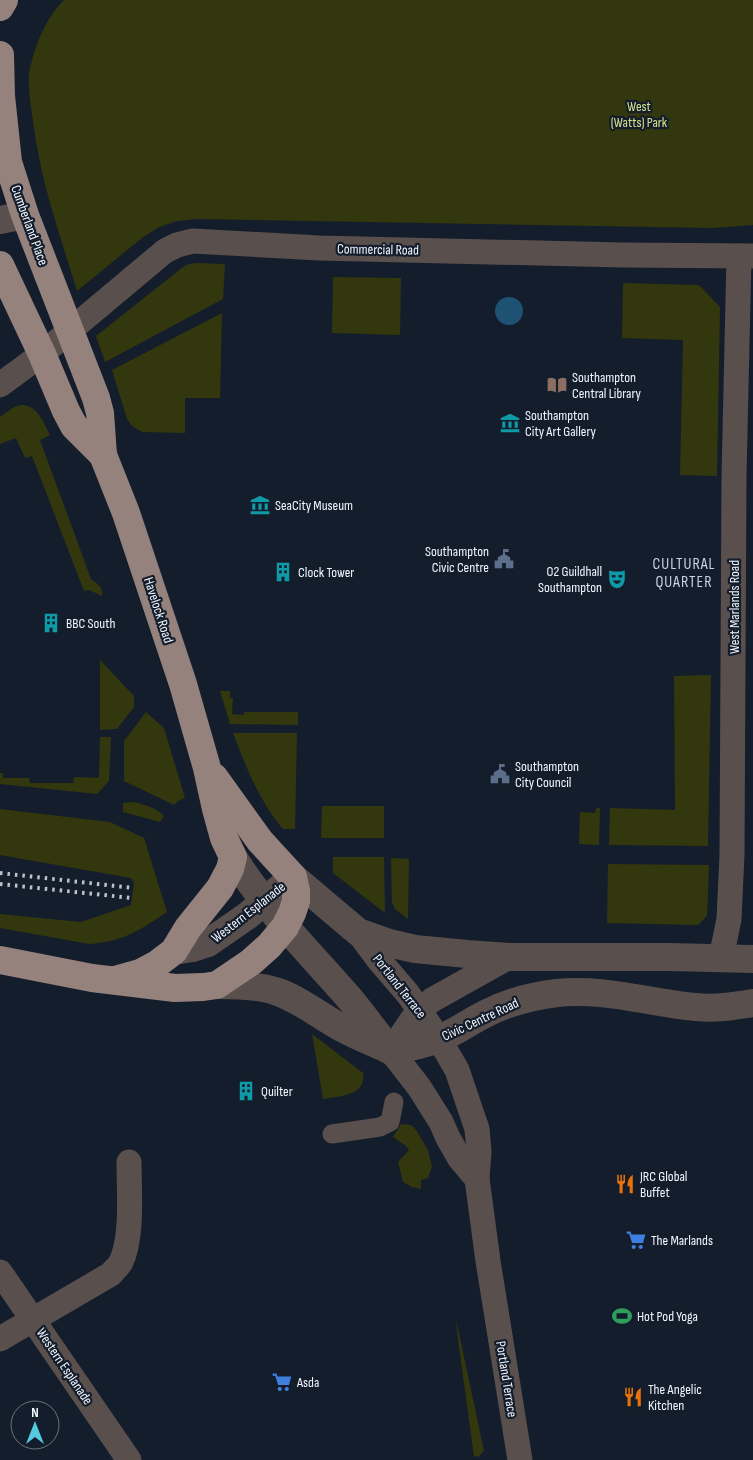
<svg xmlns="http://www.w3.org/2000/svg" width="753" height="1460" font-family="'Sofia Sans Condensed',sans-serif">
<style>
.green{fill:#33370d}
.water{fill:#1d5272}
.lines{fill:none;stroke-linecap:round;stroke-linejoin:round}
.pedestrian{stroke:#594f4d;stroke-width:19}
.minor{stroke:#594f4d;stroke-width:25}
.tertiary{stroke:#594f4d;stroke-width:28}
.primary{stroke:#96827c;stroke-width:28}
.rail{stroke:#bdc3cd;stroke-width:4;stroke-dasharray:2.5 5;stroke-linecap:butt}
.labels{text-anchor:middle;stroke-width:4.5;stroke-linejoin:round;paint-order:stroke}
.park-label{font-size:14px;fill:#d6e18e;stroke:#141d2b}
.street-label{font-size:14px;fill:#f0f5fe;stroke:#141d2b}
.poi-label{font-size:14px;fill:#f0f5fe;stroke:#141d2b;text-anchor:start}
.quarter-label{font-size:16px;letter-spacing:1px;fill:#c6d3e7;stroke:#141d2b}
</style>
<rect width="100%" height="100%" fill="#141d2b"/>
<!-- green -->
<g class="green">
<path d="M64,0H753V225L712,228L197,219L177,221L159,227L142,238L77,291C60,235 40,180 33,121C31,106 28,90 29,75C33,49 45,19 64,0Z"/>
<polygon points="197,263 225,264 223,299 105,362 96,336 183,267 189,264"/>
<polygon points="333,277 401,278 400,335 332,333"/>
<polygon points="623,283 699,285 720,307 717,476 680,475 683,340 622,338"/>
<polygon points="222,313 220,398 185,398 185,433 142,432 132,426 127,419 112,370"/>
<path d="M21,405C38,405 43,422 50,435L40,440L91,579C98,584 103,587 102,596L89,590L84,591L32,456L25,458L16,438L0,444V417L14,407Z"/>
<polygon points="100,660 134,696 134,707 117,729 100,730"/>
<polygon points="711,675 708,846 609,845 610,808 675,810 674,676"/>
<polygon points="220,691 230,691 230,698 233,698 232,714 244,715 244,712 298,712 298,725 230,724"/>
<polygon points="146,712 164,728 185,798 178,801 174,805 124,781 124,741"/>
<path d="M233,733H297L295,829H283C259,801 246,767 233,733Z"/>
<polygon points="100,737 111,737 109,781 97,794 0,784 0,773 3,773 3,778 29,778 30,783 73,783 74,777 99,778"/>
<path d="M133,802C144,804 156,808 164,816L160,822L123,812V803Z"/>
<polygon points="322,806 384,806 384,838 321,838"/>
<polygon points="596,808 600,808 599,845 579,844 580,812 595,813"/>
<path d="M0,809L110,822L144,838L167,912C140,930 123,942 89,944L0,928V914L81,922L131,905L134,883L131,878L0,855Z"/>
<polygon points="333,857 384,857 385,913 333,873"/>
<polygon points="391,858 409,859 408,919 395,909 392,903"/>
<polygon points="608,864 709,865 707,916 698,925 607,923"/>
<path d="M312,1034L363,1073C367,1096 339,1096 323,1099Z"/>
<polygon points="401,1124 411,1125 416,1130 428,1150 432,1167 428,1178 421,1180 421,1189 412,1187 403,1182 398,1162 409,1150 406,1146 393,1137"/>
<polygon points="456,1319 484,1451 478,1457 474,1456 458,1340"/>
</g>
<!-- water -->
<circle class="water" cx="509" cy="311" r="14"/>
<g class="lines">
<!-- pedestrian -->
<polyline class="pedestrian" points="332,1134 380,1127 390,1122 394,1102"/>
<!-- minor -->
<g class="minor">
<polyline points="0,385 42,354 165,251 177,245 193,241 319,248 623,255 753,256"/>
<polyline points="358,932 378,959 408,994 439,1039 457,1070 477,1129 479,1151 477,1179 488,1261 520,1460"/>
<polyline points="721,958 729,919 732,855 734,476 739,256"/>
<polyline points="477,1179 460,1159 448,1138 441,1122 419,1087 391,1051 411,1021 420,1010 432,1000 509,957"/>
<polyline points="0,1272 129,1460"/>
<path d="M0,1339L111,1274C114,1270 119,1266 121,1262C133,1237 129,1190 129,1162"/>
</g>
<!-- tertiary -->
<g class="tertiary">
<polyline points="0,220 25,215"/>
<path d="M233,857C266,910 310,953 350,999C364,1016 377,1034 391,1051"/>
<polyline points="174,951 193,948 208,943 247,916 293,877 358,932 389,943 415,949 467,954 509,957 669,957 753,959"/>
<path d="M217,985C233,985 260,986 275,991C298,998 320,1016 342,1028C356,1036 372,1042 387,1049"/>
<path d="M391,1051C407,1048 423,1045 438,1039C455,1033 469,1022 485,1014C508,1002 532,996 557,993C605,988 650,1003 696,1007C716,1009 734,1006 753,1003"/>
</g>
<!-- primary -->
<g class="primary">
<polyline points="0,7 4,0"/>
<polyline points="0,55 1,96 8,162 25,215 96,398 100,413 103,455 126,513 183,684 207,768 216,809 224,838 233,857 230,869 220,888 188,928 174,951 157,964 140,973 115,980"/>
<polyline points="0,265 42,354 66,411 74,426 103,455"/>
<polyline points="0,960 92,978 175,988 203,987 217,985 251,962 269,946 285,927 292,913 296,901 296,891 293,877 260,841 214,777"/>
</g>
<!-- rail -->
<g class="rail">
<polyline points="0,873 133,888"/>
<polyline points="0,884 132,898"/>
</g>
</g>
<!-- icons -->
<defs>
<symbol id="library-bare" viewBox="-9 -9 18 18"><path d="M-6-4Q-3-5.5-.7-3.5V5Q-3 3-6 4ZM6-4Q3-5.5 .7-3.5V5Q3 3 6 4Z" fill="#8d6e63" stroke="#141d2b" stroke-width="2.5" paint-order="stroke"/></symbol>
<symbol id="museum-bare" viewBox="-9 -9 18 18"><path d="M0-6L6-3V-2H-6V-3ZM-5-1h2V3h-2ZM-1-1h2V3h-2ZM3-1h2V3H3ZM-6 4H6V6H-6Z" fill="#0f9aa8" stroke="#141d2b" stroke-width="2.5" paint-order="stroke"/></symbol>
<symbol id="civic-bare" viewBox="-9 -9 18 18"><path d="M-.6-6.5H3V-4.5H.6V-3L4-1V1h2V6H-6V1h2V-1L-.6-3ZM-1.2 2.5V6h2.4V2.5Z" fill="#5c6f8a" stroke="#141d2b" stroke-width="2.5" paint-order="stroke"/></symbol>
<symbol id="building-bare" viewBox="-9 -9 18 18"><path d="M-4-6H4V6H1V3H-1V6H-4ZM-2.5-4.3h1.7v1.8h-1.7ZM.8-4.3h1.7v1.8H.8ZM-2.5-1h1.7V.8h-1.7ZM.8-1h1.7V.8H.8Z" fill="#0f9aa8" stroke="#141d2b" stroke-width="2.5" paint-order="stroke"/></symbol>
<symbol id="theatre-bare" viewBox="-9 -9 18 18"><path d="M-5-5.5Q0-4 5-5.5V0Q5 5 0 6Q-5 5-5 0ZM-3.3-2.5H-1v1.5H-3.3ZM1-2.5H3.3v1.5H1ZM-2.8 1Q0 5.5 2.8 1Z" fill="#0f9aa8" stroke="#141d2b" stroke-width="2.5" paint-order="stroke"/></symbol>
<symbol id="restaurant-bare" viewBox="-9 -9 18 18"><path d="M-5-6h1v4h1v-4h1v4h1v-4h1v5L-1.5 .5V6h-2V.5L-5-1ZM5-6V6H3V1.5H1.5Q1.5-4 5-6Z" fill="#e8710a" stroke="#141d2b" stroke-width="2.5" paint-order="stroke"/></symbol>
<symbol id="supermarket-bare" viewBox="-9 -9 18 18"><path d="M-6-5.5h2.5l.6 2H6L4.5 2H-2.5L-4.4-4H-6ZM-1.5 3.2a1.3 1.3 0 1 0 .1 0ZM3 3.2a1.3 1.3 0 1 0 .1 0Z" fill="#3f7fe0" stroke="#141d2b" stroke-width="2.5" paint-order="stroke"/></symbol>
<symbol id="stadium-bare" viewBox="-9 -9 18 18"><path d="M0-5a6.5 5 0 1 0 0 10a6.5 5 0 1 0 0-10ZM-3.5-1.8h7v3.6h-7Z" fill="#2e9e5b" stroke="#141d2b" stroke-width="2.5" paint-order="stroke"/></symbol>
</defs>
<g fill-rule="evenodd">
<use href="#library-bare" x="543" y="371" width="28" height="28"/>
<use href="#museum-bare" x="496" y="409" width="28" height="28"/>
<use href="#museum-bare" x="246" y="491" width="28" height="28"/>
<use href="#civic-bare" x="490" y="545" width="28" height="28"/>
<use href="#building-bare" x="269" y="558" width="28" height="28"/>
<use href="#theatre-bare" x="603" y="565" width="28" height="28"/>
<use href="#building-bare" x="37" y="609" width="28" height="28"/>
<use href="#civic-bare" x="486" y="760" width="28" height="28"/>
<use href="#building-bare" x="232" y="1077" width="28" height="28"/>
<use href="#restaurant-bare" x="611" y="1170" width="28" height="28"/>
<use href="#supermarket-bare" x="622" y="1226" width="28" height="28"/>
<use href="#stadium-bare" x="608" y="1302" width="28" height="28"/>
<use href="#supermarket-bare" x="268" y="1368" width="28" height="28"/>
<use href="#restaurant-bare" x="619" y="1383" width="28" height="28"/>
</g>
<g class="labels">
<!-- park labels -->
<g class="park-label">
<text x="639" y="111">West<tspan x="639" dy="16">(Watts) Park</tspan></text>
</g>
<!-- street labels -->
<g class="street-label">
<text transform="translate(30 225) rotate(70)" y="5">Cumberland Place</text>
<text transform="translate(378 249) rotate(1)" y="5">Commercial Road</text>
<text transform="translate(734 607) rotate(-90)" y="5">West Marlands Road</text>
<text transform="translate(159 610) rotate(72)" y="5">Havelock Road</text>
<text transform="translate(248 912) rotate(-38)" y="5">Western Esplanade</text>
<text transform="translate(400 986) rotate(52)" y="5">Portland Terrace</text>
<text transform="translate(480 1019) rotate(-25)" y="5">Civic Centre Road</text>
<text transform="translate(65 1366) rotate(56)" y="5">Western Esplanade</text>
<text transform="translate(507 1379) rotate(81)" y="5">Portland Terrace</text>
</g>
<!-- poi labels -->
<g class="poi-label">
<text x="572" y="382">Southampton<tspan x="572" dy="16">Central Library</tspan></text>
<text x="525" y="420">Southampton<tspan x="525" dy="16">City Art Gallery</tspan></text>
<text x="275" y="510">SeaCity Museum</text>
<text x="489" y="556" text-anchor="end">Southampton<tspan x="489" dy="16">Civic Centre</tspan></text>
<text x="602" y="576" text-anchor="end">O2 Guildhall<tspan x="602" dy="16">Southampton</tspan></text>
<text x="298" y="577">Clock Tower</text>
<text x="66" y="628">BBC South</text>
<text x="515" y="771">Southampton<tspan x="515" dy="16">City Council</tspan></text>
<text x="261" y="1096">Quilter</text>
<text x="640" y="1181">JRC Global<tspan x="640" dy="16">Buffet</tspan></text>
<text x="651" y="1245">The Marlands</text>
<text x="637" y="1321">Hot Pod Yoga</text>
<text x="297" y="1387">Asda</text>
<text x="648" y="1394">The Angelic<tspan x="648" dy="16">Kitchen</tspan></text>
</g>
<!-- quarter labels -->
<g class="quarter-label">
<text x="684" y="569">CULTURAL<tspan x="684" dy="18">QUARTER</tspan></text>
</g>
</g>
<!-- north arrow -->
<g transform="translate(35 1425)"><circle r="24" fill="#141d2b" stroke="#6c737f"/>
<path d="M0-4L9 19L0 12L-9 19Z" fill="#55cadf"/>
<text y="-8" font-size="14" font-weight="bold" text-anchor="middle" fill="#f0f5fe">N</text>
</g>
</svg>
